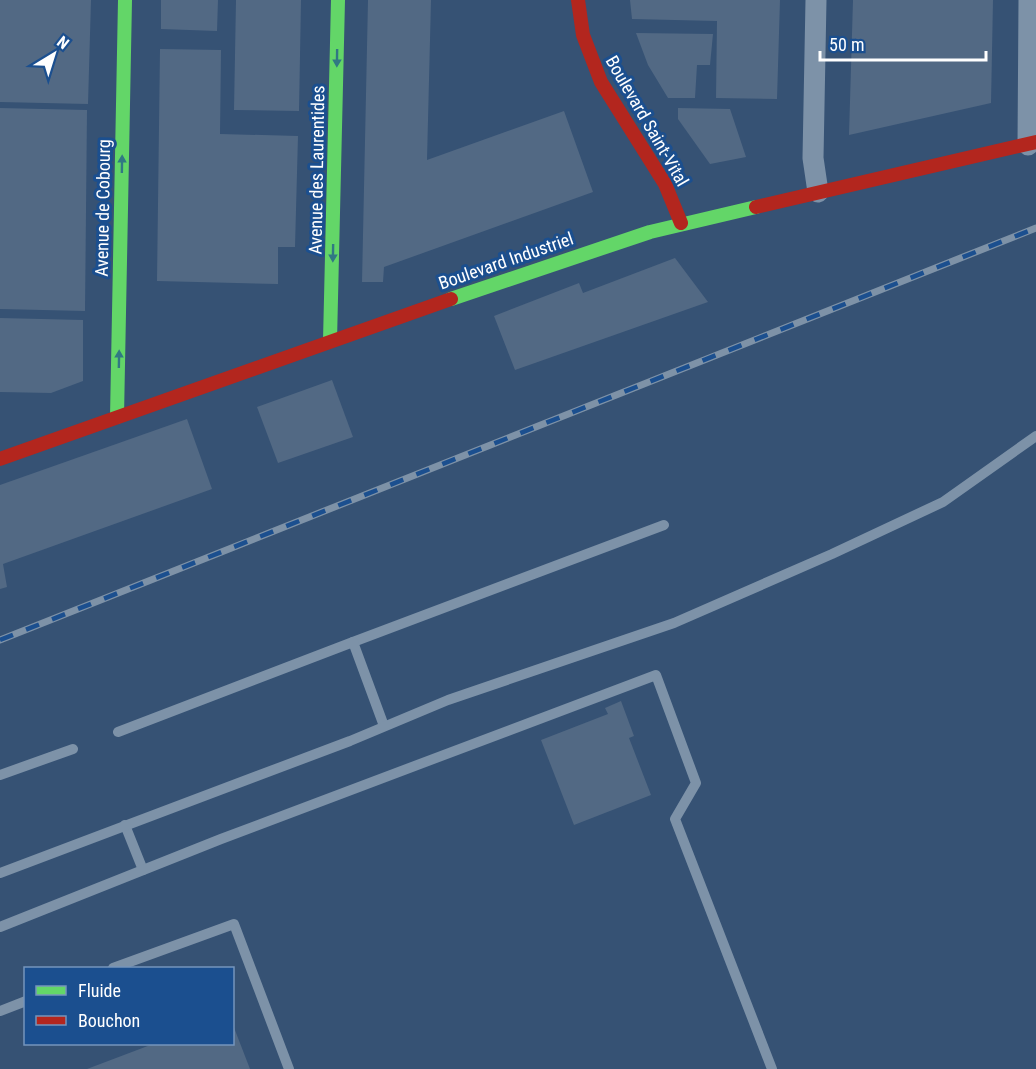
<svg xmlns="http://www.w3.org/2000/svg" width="1036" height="1069" font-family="'Roboto Condensed',sans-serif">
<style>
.building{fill:#526984}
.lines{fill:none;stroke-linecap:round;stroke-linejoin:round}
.lane{stroke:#7d92a8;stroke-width:10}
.street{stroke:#7d92a8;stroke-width:21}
.fast{stroke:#63d668;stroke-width:14}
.jam{stroke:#b3261e;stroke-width:14}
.rail-casing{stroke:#7e92a7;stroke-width:7}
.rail{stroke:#1b4f8f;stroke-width:4.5;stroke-dasharray:14;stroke-linecap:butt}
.oneway{fill:#317883}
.labels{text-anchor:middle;stroke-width:6;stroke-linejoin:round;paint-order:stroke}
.street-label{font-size:18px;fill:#fff;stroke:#1b4f8f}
</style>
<rect width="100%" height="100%" fill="#365274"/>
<!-- building -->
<g class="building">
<polygon points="0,0 91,0 88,104 0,102"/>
<polygon points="161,0 218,0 217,31 161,29"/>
<polygon points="236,0 301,0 299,111 234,110"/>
<polygon points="368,0 431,0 427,160 564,111 593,192 384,267 383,282 362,282"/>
<polygon points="630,0 780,0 777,99 716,98 717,21 632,19"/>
<polygon points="853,0 993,0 991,103 849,135"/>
<polygon points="636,33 713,34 710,65 697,65 695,98 668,98 648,65"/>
<polygon points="160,49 221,50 220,134 298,136 295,247 278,247 278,284 157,281"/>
<polygon points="0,108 87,110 85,311 0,309"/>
<polygon points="678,108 730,109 746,157 710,164 678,119"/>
<polygon points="675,258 708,302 515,370 494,316 579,283 583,293"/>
<polygon points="0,318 83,320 83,381 51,393 0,392"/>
<polygon points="332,380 353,437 278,463 257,407"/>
<polygon points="187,419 212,489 3,564 7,587 0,589 0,485"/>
<polygon points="621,701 634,736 629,738 651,795 574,825 541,740 608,714 605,708"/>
<polygon points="233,1025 250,1069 87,1069 153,1044 232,1044"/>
</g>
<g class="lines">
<!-- lane -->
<g class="lane">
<polyline points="353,642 664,525"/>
<polyline points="118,732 353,642 384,726"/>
<polyline points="0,775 73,749"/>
<polyline points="125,825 143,870"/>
<polyline points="0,873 350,741 448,700 674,623 832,554 943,502 1036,436"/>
<polyline points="0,927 221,839 656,675 696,783 675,819 772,1069"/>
<polyline points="113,968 234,924 289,1069"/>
<polyline points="0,1011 26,1001"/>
</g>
<!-- street -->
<g class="street">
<polyline points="816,0 813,158 818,192"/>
<polyline points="1028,145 1029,0"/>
</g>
<!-- fast -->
<g class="fast">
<polyline points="451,299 650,232 756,207"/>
<polyline points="330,341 338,0"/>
<polyline points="117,417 125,0"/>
</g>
<!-- jam -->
<g class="jam">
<polyline points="578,0 583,35 601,82 665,184 681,223"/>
<polyline points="756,207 1036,142"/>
<polyline points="0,459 451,299"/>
</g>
<defs>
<polyline id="rail" points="0,640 1036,228"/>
</defs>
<!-- rail casing -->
<use href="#rail" class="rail-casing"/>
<!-- rail -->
<use href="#rail" class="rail"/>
</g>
<!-- one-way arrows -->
<defs><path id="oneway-solid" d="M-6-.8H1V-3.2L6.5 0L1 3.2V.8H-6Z" transform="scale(1.5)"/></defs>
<g class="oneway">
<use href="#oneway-solid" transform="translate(337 58) rotate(91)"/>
<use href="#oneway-solid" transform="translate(122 164) rotate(-89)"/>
<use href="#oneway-solid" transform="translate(333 253) rotate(91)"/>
<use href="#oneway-solid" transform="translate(119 359) rotate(-89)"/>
</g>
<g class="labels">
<!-- street labels -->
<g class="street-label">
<text transform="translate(647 121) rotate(60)" y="6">Boulevard Saint-Vital</text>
<text transform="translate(317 170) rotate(-89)" y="6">Avenue des Laurentides</text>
<text transform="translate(103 208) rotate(-89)" y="6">Avenue de Cobourg</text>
<text transform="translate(506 261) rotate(-19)" y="6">Boulevard Industriel</text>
</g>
</g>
<!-- legend -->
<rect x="24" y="967" width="210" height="78" fill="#1b4f8f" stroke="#7695bc" stroke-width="1.5"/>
<rect x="36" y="986" width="30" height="9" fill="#63d668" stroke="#7695bc" stroke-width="1.5"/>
<text x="78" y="997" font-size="18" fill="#ffffff">Fluide</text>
<rect x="36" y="1016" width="30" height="9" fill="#b3261e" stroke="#7695bc" stroke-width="1.5"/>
<text x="78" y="1027" font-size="18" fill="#ffffff">Bouchon</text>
<!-- north arrow -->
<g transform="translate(54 54) rotate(38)" stroke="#1b4f8f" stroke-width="4.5" paint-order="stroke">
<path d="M0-4.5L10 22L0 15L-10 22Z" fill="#ffffff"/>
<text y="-9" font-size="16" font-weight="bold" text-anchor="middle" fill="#ffffff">N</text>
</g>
<!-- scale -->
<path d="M820 51v9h166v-9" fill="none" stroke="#ffffff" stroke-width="3"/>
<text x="829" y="51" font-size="18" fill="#ffffff" stroke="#1b4f8f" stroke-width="4.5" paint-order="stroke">50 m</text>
</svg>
